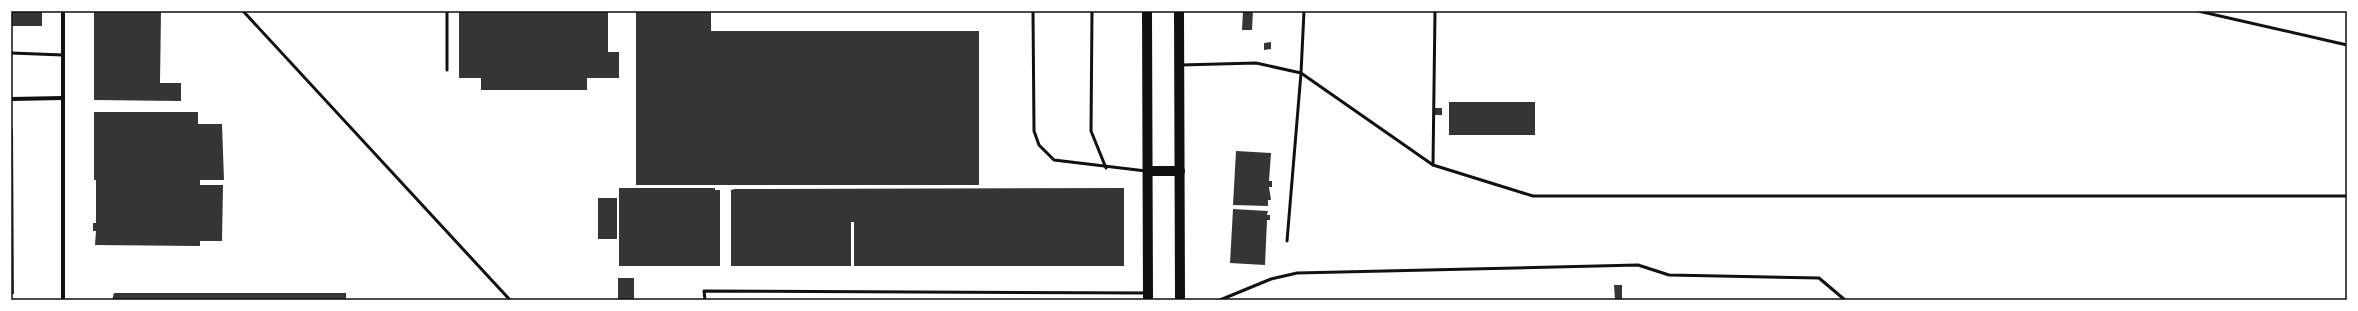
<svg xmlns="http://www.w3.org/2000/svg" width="2358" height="311" font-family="Bitter,serif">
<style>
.building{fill:#353535}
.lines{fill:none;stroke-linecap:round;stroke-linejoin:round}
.service{stroke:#111;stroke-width:3}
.minor{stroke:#111;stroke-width:4}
.primary{stroke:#111;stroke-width:10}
.neatline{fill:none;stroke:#111;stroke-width:1.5}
</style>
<rect width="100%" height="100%" fill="#fff"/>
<!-- building -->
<g class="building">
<rect x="11" y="11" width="31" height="15"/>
<polygon points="94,11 161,11 160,83 181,83 181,101 94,100"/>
<polygon points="459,11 608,11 608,52 619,52 619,78 587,78 587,90 481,90 481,78 459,78"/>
<polygon points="636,11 711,11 711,31 979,31 979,185 636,185"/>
<polygon points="1243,11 1253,11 1252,30 1242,30"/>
<polygon points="1271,42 1271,49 1264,50 1264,43"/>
<rect x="1449" y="102" width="86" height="33"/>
<rect x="1435" y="108" width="7" height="7"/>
<polygon points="94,112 198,112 198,124 222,124 224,180 200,180 200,185 223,185 222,241 200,241 200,246 95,245 96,231 93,231 93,223 96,223 96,180 94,180"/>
<polygon points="11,129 13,129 14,294 11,294"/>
<polygon points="1236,151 1271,153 1269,181 1272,181 1272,187 1269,187 1271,200 1268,200 1268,206 1233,205"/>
<polygon points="619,188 715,188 715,190 720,190 720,266 619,266"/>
<polygon points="1124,188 1124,266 854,266 854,222 851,222 851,266 731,266 731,190 735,189"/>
<rect x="598" y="198" width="19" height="41"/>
<polygon points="1233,209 1268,211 1267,215 1270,215 1270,220 1267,220 1265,265 1230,263"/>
<rect x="618" y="278" width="16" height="22"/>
<polygon points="1614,285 1622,285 1622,300 1615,300"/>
<polygon points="114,293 346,293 346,300 112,300"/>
</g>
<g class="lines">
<!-- service -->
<g class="service">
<polyline points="243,11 510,300"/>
<polyline points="1033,11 1034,131 1039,145 1054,160 1146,171"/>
<polyline points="1092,11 1091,131 1106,168"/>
<polyline points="2198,11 2347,45"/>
<polyline points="11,53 63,55"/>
<polyline points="1181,65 1256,63 1301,73 1304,11"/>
<polyline points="447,70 447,11"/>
<polyline points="1433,165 1435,11"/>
<polyline points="1287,241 1301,73 1433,165 1533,196 2347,196"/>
<polyline points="705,300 704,291 1147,293"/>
<polyline points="1220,300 1271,279 1297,273 1638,265 1669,275 1819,278 1845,300"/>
</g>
<!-- minor -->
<g class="minor">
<polyline points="63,11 63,300"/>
<polyline points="11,99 63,98"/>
</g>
<!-- primary -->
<g class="primary">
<polyline points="1147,11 1148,300"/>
<polyline points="1179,11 1180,300"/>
<polyline points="1148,171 1180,171"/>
</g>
</g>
<!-- border -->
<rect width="2358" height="311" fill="none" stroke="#ffffff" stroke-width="24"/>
<rect x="12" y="12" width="2334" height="287" class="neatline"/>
</svg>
